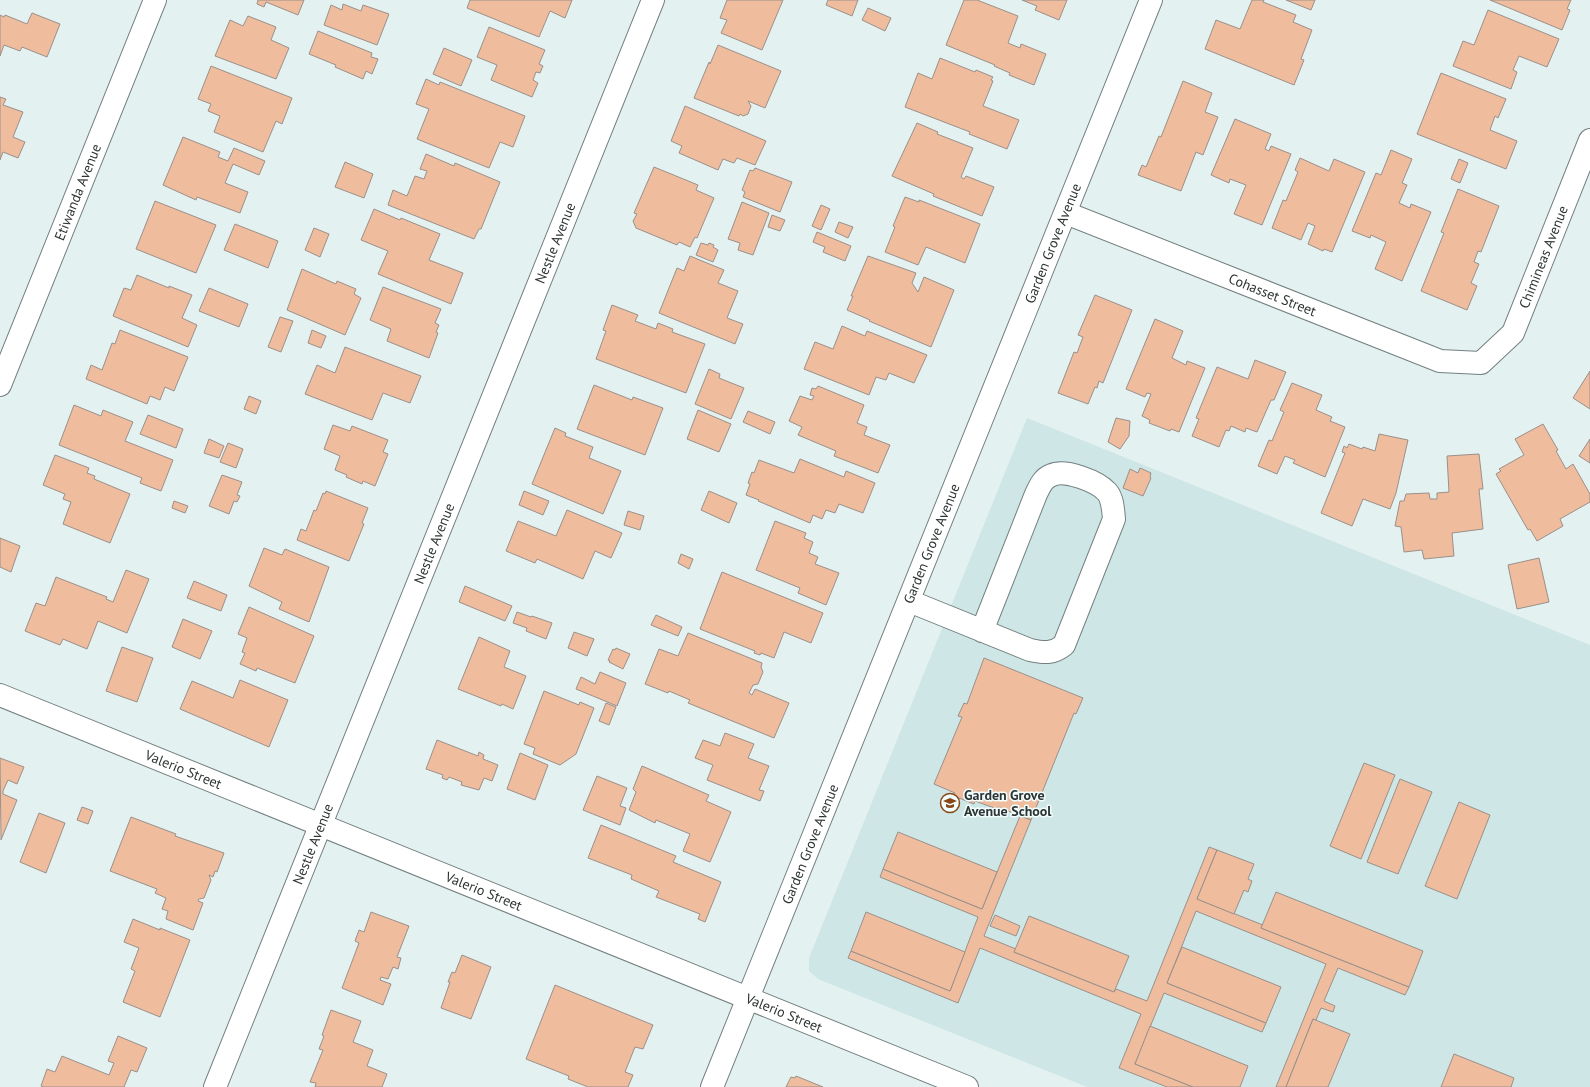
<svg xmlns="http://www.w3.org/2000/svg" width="1590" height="1087" font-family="'PT Sans',sans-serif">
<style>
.built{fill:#cee6e5}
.building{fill:#efbc9e;stroke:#9a908a}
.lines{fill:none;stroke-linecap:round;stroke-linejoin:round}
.minor-casing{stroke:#748080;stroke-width:24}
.minor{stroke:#fff;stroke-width:22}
.labels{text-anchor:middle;stroke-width:3;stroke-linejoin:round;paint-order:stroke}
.street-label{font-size:14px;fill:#2e3333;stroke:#f1fffe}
.poi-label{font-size:14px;font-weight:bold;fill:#2e3333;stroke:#f1fffe;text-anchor:start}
</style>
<rect width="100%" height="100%" fill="#e4f1f1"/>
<!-- built -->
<polygon class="built" points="1027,418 1590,645 1590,1087 1087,1087 818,979 809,971 809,958"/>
<!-- building -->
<g class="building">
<polygon points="258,0 304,0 298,15 266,2 264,7 257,4"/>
<polygon points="470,0 572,0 565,18 550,11 539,37 467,8"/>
<polygon points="727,0 783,0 762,50 721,33 727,20 720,18"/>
<polygon points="828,0 858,0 852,16 826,5"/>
<polygon points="964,0 977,0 1018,16 1008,43 1020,48 1021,44 1046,54 1034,85 1009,75 1010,73 994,66 995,65 946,45"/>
<polygon points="1022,0 1067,0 1059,20 1035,10 1037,6"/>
<polygon points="1252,0 1264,0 1263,2 1296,15 1293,22 1312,30 1301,59 1304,60 1294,85 1205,49 1216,20 1240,29"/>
<polygon points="1286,0 1315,0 1311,10"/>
<polygon points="1490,0 1571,0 1567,9 1570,10 1562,30"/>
<polygon points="343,4 361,11 363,5 389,14 377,45 324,25 331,5 342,10"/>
<polygon points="868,8 891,18 885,31 862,20"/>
<polygon points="1488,10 1559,39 1547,67 1519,56 1513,70 1517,72 1511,89 1453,66 1463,41 1474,45"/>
<polygon points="32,13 60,24 47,57 22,47 20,51 4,45 0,56 0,15 4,17 5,15 27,24"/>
<polygon points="248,16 276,27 271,40 289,48 276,79 215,56 230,20 243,26"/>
<polygon points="489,27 545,50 539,64 543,66 540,73 536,72 533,80 538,83 532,97 491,80 497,65 477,57"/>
<polygon points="318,31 372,53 371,57 378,59 372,74 366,71 363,79 335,67 336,65 309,54"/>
<polygon points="718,45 781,71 765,108 748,101 751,106 748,114 743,116 740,114 739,116 694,98 709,62 710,64"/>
<polygon points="444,48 472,60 461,86 433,74"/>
<polygon points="940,58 975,72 976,70 993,77 991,80 993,81 983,106 1019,120 1007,149 969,134 970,132 905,107 918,73 932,79"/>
<polygon points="211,66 292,98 282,124 276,121 263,152 214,132 220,116 208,111 211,104 198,99"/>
<polygon points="1441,73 1506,99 1498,118 1495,116 1490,130 1517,141 1506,169 1417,134"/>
<polygon points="426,79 439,85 440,82 525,116 513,147 500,142 489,168 417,139 429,109 416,104"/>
<polygon points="1183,81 1212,93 1205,112 1218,117 1203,155 1196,152 1181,191 1138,175 1142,165 1146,167 1159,136 1161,137"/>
<polygon points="0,97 6,99 3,105 23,112 13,137 25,142 18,158 3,152 0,160"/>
<polygon points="685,106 766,141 755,165 737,158 734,163 723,159 718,170 679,153 682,146 671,141"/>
<polygon points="1235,119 1271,134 1265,149 1269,151 1271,146 1291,154 1262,225 1234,214 1246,185 1230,179 1229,183 1211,175"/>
<polygon points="917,123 938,132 937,134 973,148 961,177 964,179 966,176 994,187 982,216 933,196 934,194 892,176"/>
<polygon points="183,137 220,152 218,157 228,161 234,148 265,161 259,175 233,164 225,183 248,192 240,213 197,197 196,200 163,185"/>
<polygon points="1391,150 1412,159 1402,183 1407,185 1399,203 1410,208 1411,204 1431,212 1402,281 1375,269 1386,242 1371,235 1370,238 1352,231 1376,173 1381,175"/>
<polygon points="426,154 454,166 455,163 500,182 481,229 479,229 474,239 388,205 393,190 407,196 415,176 424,179 427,171 420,169"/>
<polygon points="1300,158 1329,171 1334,159 1365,172 1332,252 1324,249 1323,251 1308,244 1315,226 1308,223 1301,240 1272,228 1283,200 1286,201 1298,172 1295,170"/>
<polygon points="1459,159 1468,163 1460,183 1451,179"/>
<polygon points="345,162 373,174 364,198 335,187"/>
<polygon points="654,167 698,185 696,190 714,198 697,238 695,237 690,247 679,242 677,245 636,228 633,221 637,214 634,213"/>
<polygon points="755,168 792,182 780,212 743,197 745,192 742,190 750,170 753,171"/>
<polygon points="1458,189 1499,206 1481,252 1478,251 1474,262 1479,264 1471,283 1477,286 1467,310 1421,291 1444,233 1441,232"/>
<polygon points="905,197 919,202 919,200 980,224 965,263 926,247 918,265 885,252 895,227 893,226"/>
<polygon points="155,201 216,225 196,273 136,249"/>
<polygon points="742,202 769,213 753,255 738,250 740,243 728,239"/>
<polygon points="821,205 830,209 821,230 812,226"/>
<polygon points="374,209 400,220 401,218 440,234 429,260 463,273 451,304 378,274 388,251 361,240"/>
<polygon points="772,215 785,220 780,231 768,227"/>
<polygon points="839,222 853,227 848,238 835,232"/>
<polygon points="235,224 278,241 268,268 224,250"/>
<polygon points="314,228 329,234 320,257 305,250"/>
<polygon points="817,232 851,246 845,261 823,252 825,247 813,242"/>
<polygon points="701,243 708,245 709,243 714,245 713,247 718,250 713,262 696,255"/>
<polygon points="690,256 724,270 718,283 738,291 727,318 743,324 735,344 659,313 677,268 684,271"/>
<polygon points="868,256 916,273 912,283 918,292 924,277 954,290 931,347 869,321 870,320 847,310 853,296 851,296"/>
<polygon points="302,269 336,284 337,281 356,289 354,294 361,298 345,335 287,310"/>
<polygon points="137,275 169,288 169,286 192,295 182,318 197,325 188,347 113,316 124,288 131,290"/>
<polygon points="383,287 441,309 435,323 439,325 436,332 438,333 429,358 387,341 391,329 370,320"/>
<polygon points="209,288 248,304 239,327 199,311"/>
<polygon points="1095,295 1132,310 1103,383 1099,381 1097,388 1095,387 1088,404 1058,393 1074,352 1077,353 1083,337 1078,335"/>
<polygon points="612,305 638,315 635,321 656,329 658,323 673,329 672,332 705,344 686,393 596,359 606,331 603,330"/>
<polygon points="280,317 293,321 281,352 268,347"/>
<polygon points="1155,319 1183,331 1172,358 1186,365 1187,361 1205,368 1179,432 1171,429 1170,431 1149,423 1150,420 1142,416 1151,394 1147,393 1145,397 1126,389"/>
<polygon points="842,326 865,336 867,331 927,355 914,383 889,373 886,380 876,377 869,395 804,369 815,342 833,349"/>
<polygon points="120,330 188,357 174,391 165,387 160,400 150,396 147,404 86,379 91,365 102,370 112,343 115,344"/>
<polygon points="312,330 326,336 321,348 308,343"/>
<polygon points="345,347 421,376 410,403 383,393 372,420 305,394 317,365 335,373"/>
<polygon points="1255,360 1286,372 1274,400 1271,400 1257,432 1246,428 1245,432 1231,426 1229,431 1226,430 1219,447 1192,436 1199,419 1196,418 1217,367 1248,379"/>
<polygon points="709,369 720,374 719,378 744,388 731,419 695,404"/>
<polygon points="1590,371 1590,409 1573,398"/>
<polygon points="1292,383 1322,395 1316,410 1332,417 1330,421 1345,427 1325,477 1293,463 1295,460 1285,456 1277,474 1258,466 1269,440 1272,441 1284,412 1280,410"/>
<polygon points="594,385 632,400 633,397 663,408 645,455 577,429"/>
<polygon points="818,386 864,405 857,423 867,427 864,435 890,445 878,473 834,456 836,451 798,435 802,427 789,421 800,396 812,400 814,396 810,395 812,388 816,389"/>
<polygon points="249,396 261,401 256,414 244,409"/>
<polygon points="74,405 101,416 103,410 133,422 125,441 173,460 161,491 140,483 142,478 59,445"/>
<polygon points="698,410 731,424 719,452 687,439"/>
<polygon points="748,411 775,422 770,434 743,422"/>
<polygon points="148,415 183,429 176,448 140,434"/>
<polygon points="1116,418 1130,421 1129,436 1120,449 1108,442"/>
<polygon points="1543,424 1558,450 1556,451 1566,469 1573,464 1590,494 1590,502 1560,519 1563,526 1537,541 1530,529 1528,530 1496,474 1501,471 1499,469 1524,455 1515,439"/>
<polygon points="333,425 350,431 352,426 388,440 383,452 388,454 375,486 363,481 362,484 346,477 347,475 335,470 340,456 324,449"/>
<polygon points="555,428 566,433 565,436 593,447 589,458 621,471 603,514 532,484"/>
<polygon points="1379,434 1408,440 1396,493 1390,509 1363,499 1352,526 1321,513 1345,453 1342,452 1344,446 1347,448 1349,444 1362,449 1363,447 1375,451"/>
<polygon points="209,439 224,446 219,458 204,453"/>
<polygon points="1590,439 1590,463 1579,456"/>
<polygon points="228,443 243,449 236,468 220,462"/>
<polygon points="1479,454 1483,489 1479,489 1483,529 1452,533 1454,556 1424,559 1422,550 1404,552 1401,527 1395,526 1400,501 1404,501 1406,494 1429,493 1430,499 1437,499 1437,493 1449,492 1447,456"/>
<polygon points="55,455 89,468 87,473 95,476 94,479 130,494 110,543 63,524 71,502 63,499 65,494 43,485"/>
<polygon points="800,459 844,477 846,471 875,483 863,513 839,504 835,513 826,510 822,519 813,515 810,523 758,501 759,500 746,495 750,484 748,483 752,472 754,473 759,460 794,473"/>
<polygon points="1140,468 1151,473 1150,477 1151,478 1143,496 1123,488 1130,469 1138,473"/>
<polygon points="222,475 242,482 237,495 240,496 237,502 234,501 229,514 209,506"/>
<polygon points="326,491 368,508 362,523 364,524 349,561 297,540 301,529 306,531 314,510 316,511 323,493 325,494"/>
<polygon points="524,491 549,501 543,515 519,505"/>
<polygon points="709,491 737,503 729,523 701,510"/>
<polygon points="174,501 188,506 185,513 172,508"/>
<polygon points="567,510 622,533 611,558 595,551 583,579 537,559 535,563 506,551 518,521 556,536"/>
<polygon points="628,511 644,516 640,530 624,525"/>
<polygon points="775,521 806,533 804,538 813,542 809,553 818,557 815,564 839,573 826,605 798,593 800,588 756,570"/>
<polygon points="0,538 20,546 11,572 0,567"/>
<polygon points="264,548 282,555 285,549 329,567 309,622 279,609 282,602 249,586"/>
<polygon points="681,554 693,559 689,569 678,563"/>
<polygon points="1539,558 1549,602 1517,609 1508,565"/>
<polygon points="126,570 149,579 127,633 98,621 87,649 63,639 60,645 25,631 36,603 45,606 56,577 107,597 106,599 113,602"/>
<polygon points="722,572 823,613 811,643 784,632 774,658 761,653 760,655 754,653 755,651 700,629"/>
<polygon points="194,581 227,595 221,611 187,598"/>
<polygon points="465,586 512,606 505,621 459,602"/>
<polygon points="249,607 314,636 295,683 257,668 256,671 240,664 245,653 242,652 247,638 238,634"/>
<polygon points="517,612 531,617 532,616 552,623 546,639 526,631 527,628 513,623"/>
<polygon points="656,615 682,627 678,636 651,625"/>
<polygon points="183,619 212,631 200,659 172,647"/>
<polygon points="574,632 594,639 587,656 568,648"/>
<polygon points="688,633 762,663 761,667 763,672 758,684 753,685 749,693 752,695 755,689 789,703 774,738 688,703 690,700 669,691 668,693 645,684 659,649 678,656"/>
<polygon points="479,637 510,651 504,667 526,676 513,709 502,704 501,706 458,689"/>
<polygon points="122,647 153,658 137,702 106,691"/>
<polygon points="616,648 630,654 623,669 609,662 610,661 608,660 613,649 615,650"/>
<polygon points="984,658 1083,698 1076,714 1074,713 1031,820 998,807 997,809 975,801 974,804 954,796 955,793 934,784 962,717 958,716 964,703 967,704"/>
<polygon points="600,672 626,683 617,706 576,689 581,677 595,684"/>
<polygon points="240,680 288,700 269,747 180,709 192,681 233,698"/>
<polygon points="544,691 579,705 580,702 594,708 576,754 560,765 533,754 535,748 524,744"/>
<polygon points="606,703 616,707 609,725 599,721"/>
<polygon points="725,733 754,744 748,758 769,766 759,790 764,791 760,801 707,780 713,765 695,758 703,740 720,746"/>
<polygon points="437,740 478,756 479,752 484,755 483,759 498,765 492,781 484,778 479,790 461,785 462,782 449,777 447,780 442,778 443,775 426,769"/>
<polygon points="520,753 548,765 535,800 507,789"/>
<polygon points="0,758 24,767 17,784 8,780 3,791 3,794 17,800 1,840"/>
<polygon points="1364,763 1395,775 1361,859 1330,846"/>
<polygon points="642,766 709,795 706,801 731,812 710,862 683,851 690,834 656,820 655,823 629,810 636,792 633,789"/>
<polygon points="597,776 627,788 620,806 626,808 620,825 583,810"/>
<polygon points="1400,779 1432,792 1398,874 1367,862"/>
<polygon points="1459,802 1490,815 1457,899 1425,886"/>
<polygon points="82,807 93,811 88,824 77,820"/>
<polygon points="39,813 65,823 46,873 20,862"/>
<polygon points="1020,816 1031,820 984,936 1016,949 1014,952 1114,992 1116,989 1147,1001 1209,847 1217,850 1197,899 1263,925 1261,928 1409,987 1405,995 1338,968 1324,1001 1335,1006 1333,1012 1321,1008 1316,1020 1313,1019 1286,1087 1276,1087 1326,964 1196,911 1167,983 1266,1023 1262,1032 1164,993 1135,1064 1193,1087 1167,1087 1119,1068 1141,1014 980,948 958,1003 848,958 851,951 950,991 978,917 880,877 883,869 982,909"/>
<polygon points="131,817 176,834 175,836 224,853 217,872 215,871 213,877 209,875 211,880 204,898 199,899 198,901 203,903 193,930 166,919 168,911 162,909 166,898 155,893 157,889 110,871"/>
<polygon points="601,825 676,856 673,862 721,882 705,922 698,919 700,914 656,897 659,891 631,879 632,875 588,858"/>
<polygon points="898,832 997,872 982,909 883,869"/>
<polygon points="1217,850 1254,864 1248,879 1252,881 1248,892 1244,890 1234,914 1197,899"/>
<polygon points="1276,892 1423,951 1409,987 1261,928"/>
<polygon points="371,912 409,926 397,957 401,958 398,969 393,967 388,979 381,977 380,980 391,984 383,1005 342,988 359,943 355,941 359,930 364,932"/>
<polygon points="866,912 965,952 950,991 851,951"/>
<polygon points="995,915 1020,926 1016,936 990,926"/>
<polygon points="1029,916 1129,956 1114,992 1014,952"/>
<polygon points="133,919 160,930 160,928 190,940 160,1017 123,1002 135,971 131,969 139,948 124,942"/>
<polygon points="1182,947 1281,987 1266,1023 1167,983"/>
<polygon points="462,955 491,967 471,1019 441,1008 450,982 448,982 452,972 455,973"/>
<polygon points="555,985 653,1025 643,1049 635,1047 625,1072 633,1075 628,1087 588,1087 568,1079 569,1076 526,1059"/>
<polygon points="331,1010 361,1021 353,1042 373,1050 367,1066 387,1074 382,1087 315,1087 316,1083 310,1082 323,1050 319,1049 324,1036 322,1035"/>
<polygon points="1313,1019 1350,1034 1328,1087 1286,1087"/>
<polygon points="1150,1026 1248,1066 1240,1087 1193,1087 1135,1064"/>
<polygon points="118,1036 147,1048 137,1072 131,1070 124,1087 44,1087 41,1086 47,1069 55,1072 62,1056 109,1075 114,1063 108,1061"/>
<polygon points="1454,1054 1514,1078 1511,1087 1441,1087"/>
<polygon points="796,1076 823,1087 786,1087 791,1077 795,1078"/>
</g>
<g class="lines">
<defs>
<g id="minor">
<path id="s1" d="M1066,213L1440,361L1481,363L1513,333L1590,140"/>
<path id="s2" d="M0,385L155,0"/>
<path d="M909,601L1030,650C1044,653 1053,654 1064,645L1114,519C1113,510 1113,499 1107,492C1097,481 1065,469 1052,475C1043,478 1040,486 1036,494L982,631"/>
<path id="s3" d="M0,695L967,1087"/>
<path id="s4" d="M215,1087L653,0"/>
<path id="s5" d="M712,1087L1151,0"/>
</g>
</defs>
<!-- minor casing -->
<use href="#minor" class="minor-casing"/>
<!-- minor -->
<use href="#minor" class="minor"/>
</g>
<!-- icons -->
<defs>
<symbol id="school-ring" viewBox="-11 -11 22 22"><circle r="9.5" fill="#f1fffe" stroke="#894716" stroke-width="1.5"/><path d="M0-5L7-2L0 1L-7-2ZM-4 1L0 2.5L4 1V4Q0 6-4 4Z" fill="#894716"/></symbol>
</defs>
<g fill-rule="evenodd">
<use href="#school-ring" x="939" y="792" width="22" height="22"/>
</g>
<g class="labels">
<!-- street labels -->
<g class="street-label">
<text dy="5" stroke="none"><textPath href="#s2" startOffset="208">Etiwanda Avenue</textPath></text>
<text dy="5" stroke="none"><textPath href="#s4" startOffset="910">Nestle Avenue</textPath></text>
<text dy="5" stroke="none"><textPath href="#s5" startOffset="910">Garden Grove Avenue</textPath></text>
<text dy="5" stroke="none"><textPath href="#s1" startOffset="569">Chimineas Avenue</textPath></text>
<text dy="5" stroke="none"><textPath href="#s1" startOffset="222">Cohasset Street</textPath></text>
<text dy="5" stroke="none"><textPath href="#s4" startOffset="586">Nestle Avenue</textPath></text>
<text dy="5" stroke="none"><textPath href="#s5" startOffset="586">Garden Grove Avenue</textPath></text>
<text dy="5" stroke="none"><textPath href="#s3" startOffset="198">Valerio Street</textPath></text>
<text dy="5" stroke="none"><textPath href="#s4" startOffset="262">Nestle Avenue</textPath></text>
<text dy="5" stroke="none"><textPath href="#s5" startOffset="262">Garden Grove Avenue</textPath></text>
<text dy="5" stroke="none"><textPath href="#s3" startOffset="522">Valerio Street</textPath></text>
<text dy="5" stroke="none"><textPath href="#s3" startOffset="846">Valerio Street</textPath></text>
</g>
<!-- poi labels -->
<g class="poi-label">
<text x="964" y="800">Garden Grove<tspan x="964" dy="16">Avenue School</tspan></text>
</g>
</g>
</svg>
